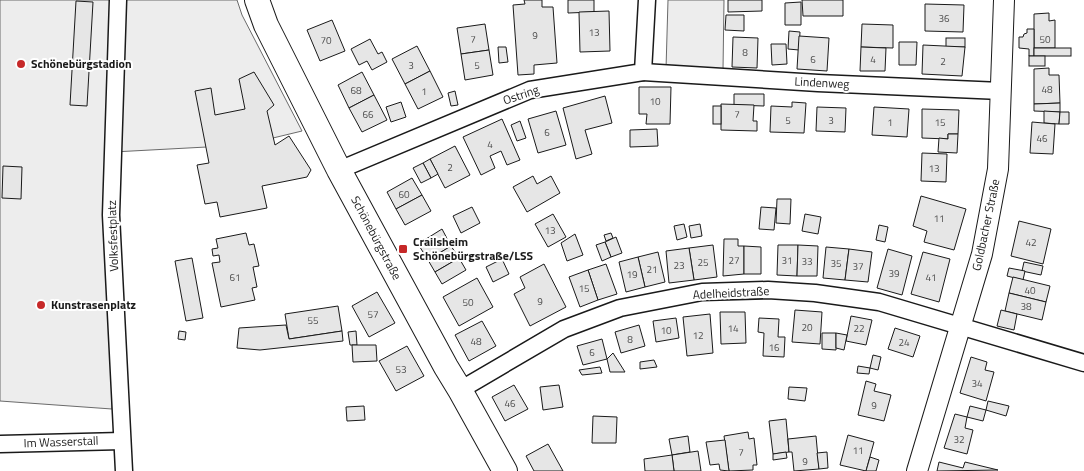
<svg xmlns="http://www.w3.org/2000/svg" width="1084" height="471" font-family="'Titillium Web',sans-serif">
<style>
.green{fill:#ededed;stroke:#6a6a6a}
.building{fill:#e6e6e6;stroke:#1a1a1a}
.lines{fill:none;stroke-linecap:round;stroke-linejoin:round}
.minor-casing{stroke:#1a1a1a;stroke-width:19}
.tertiary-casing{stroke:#1a1a1a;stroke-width:22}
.secondary-casing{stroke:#1a1a1a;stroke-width:26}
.minor{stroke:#fff;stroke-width:16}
.tertiary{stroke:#fff;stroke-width:20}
.secondary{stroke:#fff;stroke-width:24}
.poi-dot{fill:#c62828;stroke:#fff;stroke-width:2}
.labels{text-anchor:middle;stroke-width:4;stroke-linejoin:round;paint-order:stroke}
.number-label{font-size:10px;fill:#4d4d4d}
.poi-label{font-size:12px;font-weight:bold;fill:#1a1a1a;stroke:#fff;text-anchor:start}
.street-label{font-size:12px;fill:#1a1a1a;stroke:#fff}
</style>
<rect width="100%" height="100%" fill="#fff"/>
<!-- green -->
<g class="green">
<polygon points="0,0 237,0 242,15 302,131 244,145 113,152 112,409 0,401"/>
<polygon points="668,0 724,0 723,70 666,69"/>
</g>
<!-- building -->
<g class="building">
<polygon points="524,0 542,0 542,7 553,7 557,63 534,65 534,74 518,75 513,5 525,4"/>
<polygon points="568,0 594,0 594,12 568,13"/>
<polygon points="728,0 762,0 762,11 728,12"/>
<polygon points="802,0 843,0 843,16 803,16"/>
<polygon points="76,1 93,2 87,106 70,105"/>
<polygon points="801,2 801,25 785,25 785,3"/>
<polygon points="925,4 964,5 963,32 925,31"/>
<polygon points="609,11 610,51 580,52 579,12"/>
<polygon points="1049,13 1049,21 1055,20 1055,48 1034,48 1034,14"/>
<polygon points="726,15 744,15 744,31 725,30"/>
<polygon points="332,20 345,51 320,61 307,30"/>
<polygon points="485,24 489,50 461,54 457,28"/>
<polygon points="862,24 893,25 893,48 861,47"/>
<polygon points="1027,29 1034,29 1034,56 1029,56 1029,49 1019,48 1019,37 1023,37 1024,34 1027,33"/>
<polygon points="789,31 800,32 799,50 788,49"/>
<polygon points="799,36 829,38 827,71 797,69"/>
<polygon points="733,37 758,38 757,68 732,67"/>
<rect x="946" y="38" width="19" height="9"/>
<polygon points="370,39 378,54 382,52 387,62 372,70 367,61 359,65 351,49"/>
<polygon points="899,42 917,42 916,65 899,65"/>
<polygon points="771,44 786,44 787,64 772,65"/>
<polygon points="923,45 965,47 962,76 922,74"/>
<polygon points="417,46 430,71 405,84 392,59"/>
<polygon points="498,47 506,47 508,62 499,63"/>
<polygon points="861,47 886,48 885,71 860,71"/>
<rect x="1034" y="48" width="37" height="8"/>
<polygon points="489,50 493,75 465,80 461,54"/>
<rect x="1029" y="56" width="16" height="10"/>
<polygon points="1049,68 1049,75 1059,75 1060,103 1034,104 1034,69"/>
<polygon points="430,71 443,97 418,109 405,84"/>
<polygon points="254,72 274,105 267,111 275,145 289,136 311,170 307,177 262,186 267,208 220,217 217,202 205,204 197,165 209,163 195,91 211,88 215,115 245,109 239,79"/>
<polygon points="362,72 374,95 349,108 338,85"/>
<polygon points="639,87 671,87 670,124 646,124 647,114 639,114"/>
<polygon points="455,91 458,105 451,106 448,93"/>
<polygon points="734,94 764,94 764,106 734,105"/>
<polygon points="374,95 387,120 362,132 349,108"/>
<polygon points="605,96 612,123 585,130 592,154 576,159 563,108"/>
<polygon points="401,102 406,117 391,122 386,107"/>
<polygon points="792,102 806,103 804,133 770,132 771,106 792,107"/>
<polygon points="1060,103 1060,112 1034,111 1034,104"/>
<polygon points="721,104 754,105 753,121 757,121 757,131 721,130"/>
<rect x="713" y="106" width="8" height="18"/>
<polygon points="817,107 846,108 845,132 816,131"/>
<polygon points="874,107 909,109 907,137 872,135"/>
<polygon points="922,109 959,110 958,134 948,134 948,139 922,138"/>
<polygon points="556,111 566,145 538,153 528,119"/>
<polygon points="1044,111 1060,112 1059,124 1044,123"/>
<polygon points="1060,112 1069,112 1069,124 1059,124"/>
<polygon points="502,119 520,160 507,165 501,151 490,156 495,168 481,175 463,137"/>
<polygon points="520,121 526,138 517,141 511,125"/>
<polygon points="1032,122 1055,124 1053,154 1030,153"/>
<polygon points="657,129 658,146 630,147 630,130"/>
<polygon points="948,134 958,134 957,153 938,152 939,138 948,139"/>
<polygon points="455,146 470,175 445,188 430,159"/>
<polygon points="922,153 947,154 946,182 921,181"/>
<polygon points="430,159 438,174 431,178 423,163"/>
<polygon points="423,163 431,178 421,183 413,168"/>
<polygon points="3,166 22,167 21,199 2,198"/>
<polygon points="533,176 537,184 551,176 560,193 527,212 513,187"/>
<polygon points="412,178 422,195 396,209 387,192"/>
<polygon points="422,195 431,211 405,225 396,209"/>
<polygon points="921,196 966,209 954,250 924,242 927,231 913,226"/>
<polygon points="777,199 791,199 790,224 776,223"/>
<polygon points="472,207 480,223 461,233 453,216"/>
<polygon points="761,207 776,208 774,230 759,229"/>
<polygon points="553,214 566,237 548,247 535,224"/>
<polygon points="805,214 821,217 818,234 802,231"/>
<polygon points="1019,221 1051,229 1043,264 1011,256"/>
<polygon points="684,224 687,237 677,240 674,226"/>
<polygon points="700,224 702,236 691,238 689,226"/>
<polygon points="879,225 888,227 885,242 876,240"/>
<polygon points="442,229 451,246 428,260 418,244"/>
<polygon points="246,233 249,245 254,244 259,266 253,267 257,287 252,288 255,300 221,307 212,263 220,262 219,255 213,256 212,249 218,248 216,239"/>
<polygon points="611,233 613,238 606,241 604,235"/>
<polygon points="575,234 583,255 567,261 561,243"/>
<polygon points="616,237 622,253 611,257 605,242"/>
<polygon points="724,239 738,239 738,246 744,246 744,274 723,276"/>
<polygon points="605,242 611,257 602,261 596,245"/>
<polygon points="713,245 717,277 694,280 689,248"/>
<polygon points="778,245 798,245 797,276 777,275"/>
<polygon points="798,245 818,246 817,276 797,276"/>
<polygon points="451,246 459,258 435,272 428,260"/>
<polygon points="744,246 761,247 761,274 744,274"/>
<polygon points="826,247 849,249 845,280 823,278"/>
<polygon points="689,248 694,280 669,283 666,251"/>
<polygon points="849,249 872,252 868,282 845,280"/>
<polygon points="888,249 912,256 902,295 877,288"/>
<polygon points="658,252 665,282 645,287 638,257"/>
<polygon points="923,252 950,259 939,302 911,294"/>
<polygon points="638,257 645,287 626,292 619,262"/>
<polygon points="192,258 203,318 186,321 175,261"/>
<polygon points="459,258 466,270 442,284 435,272"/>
<polygon points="502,259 509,274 493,282 486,267"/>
<polygon points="1024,262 1043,266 1041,275 1022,271"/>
<polygon points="544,264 566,307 530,326 514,294 525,288 520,277"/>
<polygon points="606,264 617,294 598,300 588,270"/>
<polygon points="1009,268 1025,271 1023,280 1007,276"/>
<polygon points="588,270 598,300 580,307 569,277"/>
<polygon points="1013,277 1050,286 1046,302 1009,293"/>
<polygon points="477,278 493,307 459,326 443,297"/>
<polygon points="377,292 395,323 369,337 352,306"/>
<polygon points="1009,293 1046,302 1042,320 1005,311"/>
<polygon points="338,306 342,331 289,339 285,314"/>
<polygon points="795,310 822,312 820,344 792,342"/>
<polygon points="1001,310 1017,314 1014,330 997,326"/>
<polygon points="720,312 745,312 746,343 721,344"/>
<polygon points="710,314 713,353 687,356 683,317"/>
<polygon points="851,316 872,320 866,345 846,341"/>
<polygon points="676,318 679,338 656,342 653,321"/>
<polygon points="759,318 779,319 778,337 785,337 784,357 763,356 764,333 758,332"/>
<polygon points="482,321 496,346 469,361 455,335"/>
<polygon points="286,325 289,339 342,331 343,341 260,350 237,348 239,328"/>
<polygon points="639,325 645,346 621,353 615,332"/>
<polygon points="895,328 920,336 913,357 888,349"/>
<polygon points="179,331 186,332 185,340 178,339"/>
<polygon points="356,331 357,345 350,345 348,332"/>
<polygon points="822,333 836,333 836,350 822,349"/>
<polygon points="836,333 847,335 844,350 836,348"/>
<polygon points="602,339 607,359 583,365 577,346"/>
<polygon points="352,345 376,345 377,361 353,362"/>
<polygon points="407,346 424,376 396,391 379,361"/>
<polygon points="613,353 625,372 610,372 607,359"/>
<polygon points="873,355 881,357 878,370 870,368"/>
<polygon points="971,357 987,362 985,370 994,372 986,401 960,393"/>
<polygon points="654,360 657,367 640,369 640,362"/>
<polygon points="858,366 870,368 869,374 857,373"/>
<polygon points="600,367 602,373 582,375 579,370"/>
<polygon points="866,381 876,384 874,391 891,395 884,421 858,415"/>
<polygon points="514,385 528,409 505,421 492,397"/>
<polygon points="559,385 563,407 543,410 540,387"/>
<polygon points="789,387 807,388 805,401 788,399"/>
<polygon points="988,401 1009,406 1006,416 986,410"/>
<polygon points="364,406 365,420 347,421 346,407"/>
<polygon points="970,406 986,410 983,421 967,417"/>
<polygon points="955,414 967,417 965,428 973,430 967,454 944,448"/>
<polygon points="593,416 617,417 616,443 592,443"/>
<polygon points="786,419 789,452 773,454 769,421"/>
<polygon points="748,432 749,439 754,438 757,465 753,465 753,470 729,471 724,436"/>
<polygon points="848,435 874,442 866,471 840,465"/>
<polygon points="688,436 690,452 672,455 669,439"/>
<polygon points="816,436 819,469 794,471 792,452 789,452 788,439"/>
<polygon points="725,440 729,471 720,470 719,464 710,465 706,442"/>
<polygon points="548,444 563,471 534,471 526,456"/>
<polygon points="698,451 701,471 674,471 672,455"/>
<polygon points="786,452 787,458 773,460 773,454"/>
<polygon points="827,452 828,468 819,469 817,453"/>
<polygon points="672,455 674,471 645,471 644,459"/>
<polygon points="870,457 879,460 876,471 866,471"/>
<polygon points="939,462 963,468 965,462 998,470 937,471"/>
</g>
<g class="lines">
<defs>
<g id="minor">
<polyline points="118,0 111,215 124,471"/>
<polyline points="643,72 818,83 1001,91"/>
<polyline points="339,170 530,90 643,72 647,0"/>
<polyline points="460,390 564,329 620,308 702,292 768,290 815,293 879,302 1084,363"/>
<polyline points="0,444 122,441"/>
</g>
<polyline id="tertiary" points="917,471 982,254 998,169 1004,0"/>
<polyline id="secondary" points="257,0 266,25 339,170 446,367 460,390 505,471"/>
</defs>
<!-- minor casing -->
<use href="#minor" class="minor-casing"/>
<!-- tertiary casing -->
<use href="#tertiary" class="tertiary-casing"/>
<!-- secondary casing -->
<use href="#secondary" class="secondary-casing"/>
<!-- minor -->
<use href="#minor" class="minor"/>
<!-- tertiary -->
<use href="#tertiary" class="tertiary"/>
<!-- secondary -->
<use href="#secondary" class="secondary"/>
</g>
<!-- markers -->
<g class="poi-dot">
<circle cx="21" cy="64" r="5"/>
<rect x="398" y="244" width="10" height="10" rx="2.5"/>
<circle cx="41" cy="305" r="5"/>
</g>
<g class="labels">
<!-- number labels -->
<g class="number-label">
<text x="944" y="22">36</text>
<text x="594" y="36">13</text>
<text x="535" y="39">9</text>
<text x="473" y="43">7</text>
<text x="1045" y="43">50</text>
<text x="326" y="44">70</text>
<text x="745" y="56">8</text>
<text x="813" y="63">6</text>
<text x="873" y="63">4</text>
<text x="943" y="65">2</text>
<text x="411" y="69">3</text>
<text x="477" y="69">5</text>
<text x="1047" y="93">48</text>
<text x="356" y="94">68</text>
<text x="424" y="95">1</text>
<text x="655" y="105">10</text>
<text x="368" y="118">66</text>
<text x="737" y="118">7</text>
<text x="788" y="124">5</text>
<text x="831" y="124">3</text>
<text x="890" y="126">1</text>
<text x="940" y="126">15</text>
<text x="547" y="136">6</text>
<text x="1042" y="142">46</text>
<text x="490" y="148">4</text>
<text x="450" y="171">2</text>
<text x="934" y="172">13</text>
<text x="404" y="198">60</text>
<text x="939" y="222">11</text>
<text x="550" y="234">13</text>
<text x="1031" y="246">42</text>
<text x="734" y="264">27</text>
<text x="787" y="264">31</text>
<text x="807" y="265">33</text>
<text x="703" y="266">25</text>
<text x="836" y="267">35</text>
<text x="679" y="269">23</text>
<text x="858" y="270">37</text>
<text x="652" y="273">21</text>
<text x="894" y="277">39</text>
<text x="632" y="278">19</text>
<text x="235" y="281">61</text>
<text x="931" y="281">41</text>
<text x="584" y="292">15</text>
<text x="1030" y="294">40</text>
<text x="540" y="305">9</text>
<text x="468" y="306">50</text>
<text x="1026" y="310">38</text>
<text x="373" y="318">57</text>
<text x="313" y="324">55</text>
<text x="807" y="331">20</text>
<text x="733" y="332">14</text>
<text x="859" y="332">22</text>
<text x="666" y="334">10</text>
<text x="698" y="339">12</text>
<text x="630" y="343">8</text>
<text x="476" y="345">48</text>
<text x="904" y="346">24</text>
<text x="774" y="351">16</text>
<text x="592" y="356">6</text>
<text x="401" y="373">53</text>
<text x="977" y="387">34</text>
<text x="510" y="407">46</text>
<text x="874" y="409">9</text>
<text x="959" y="443">32</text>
<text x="858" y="454">11</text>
<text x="741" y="456">7</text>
<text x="805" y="465">9</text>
</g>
<!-- poi labels -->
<g class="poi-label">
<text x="31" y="68">Schönebürgstadion</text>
<text x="413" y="246">Crailsheim<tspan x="413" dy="14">Schönebürgstraße/LSS</tspan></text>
<text x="51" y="309">Kunstrasenplatz</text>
</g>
<!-- street labels -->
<g class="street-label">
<text transform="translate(822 83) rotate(3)" y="4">Lindenweg</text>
<text transform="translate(521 95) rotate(-19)" y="4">Ostring</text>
<text transform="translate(986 225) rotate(-78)" y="4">Goldbacher Straße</text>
<text transform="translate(113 236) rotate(-92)" y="4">Volksfestplatz</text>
<text transform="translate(376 238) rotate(62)" y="4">Schönebürgstraße</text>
<text transform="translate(731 293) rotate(-3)" y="4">Adelheidstraße</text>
<text transform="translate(61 442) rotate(-2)" y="4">Im Wasserstall</text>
</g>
</g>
</svg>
